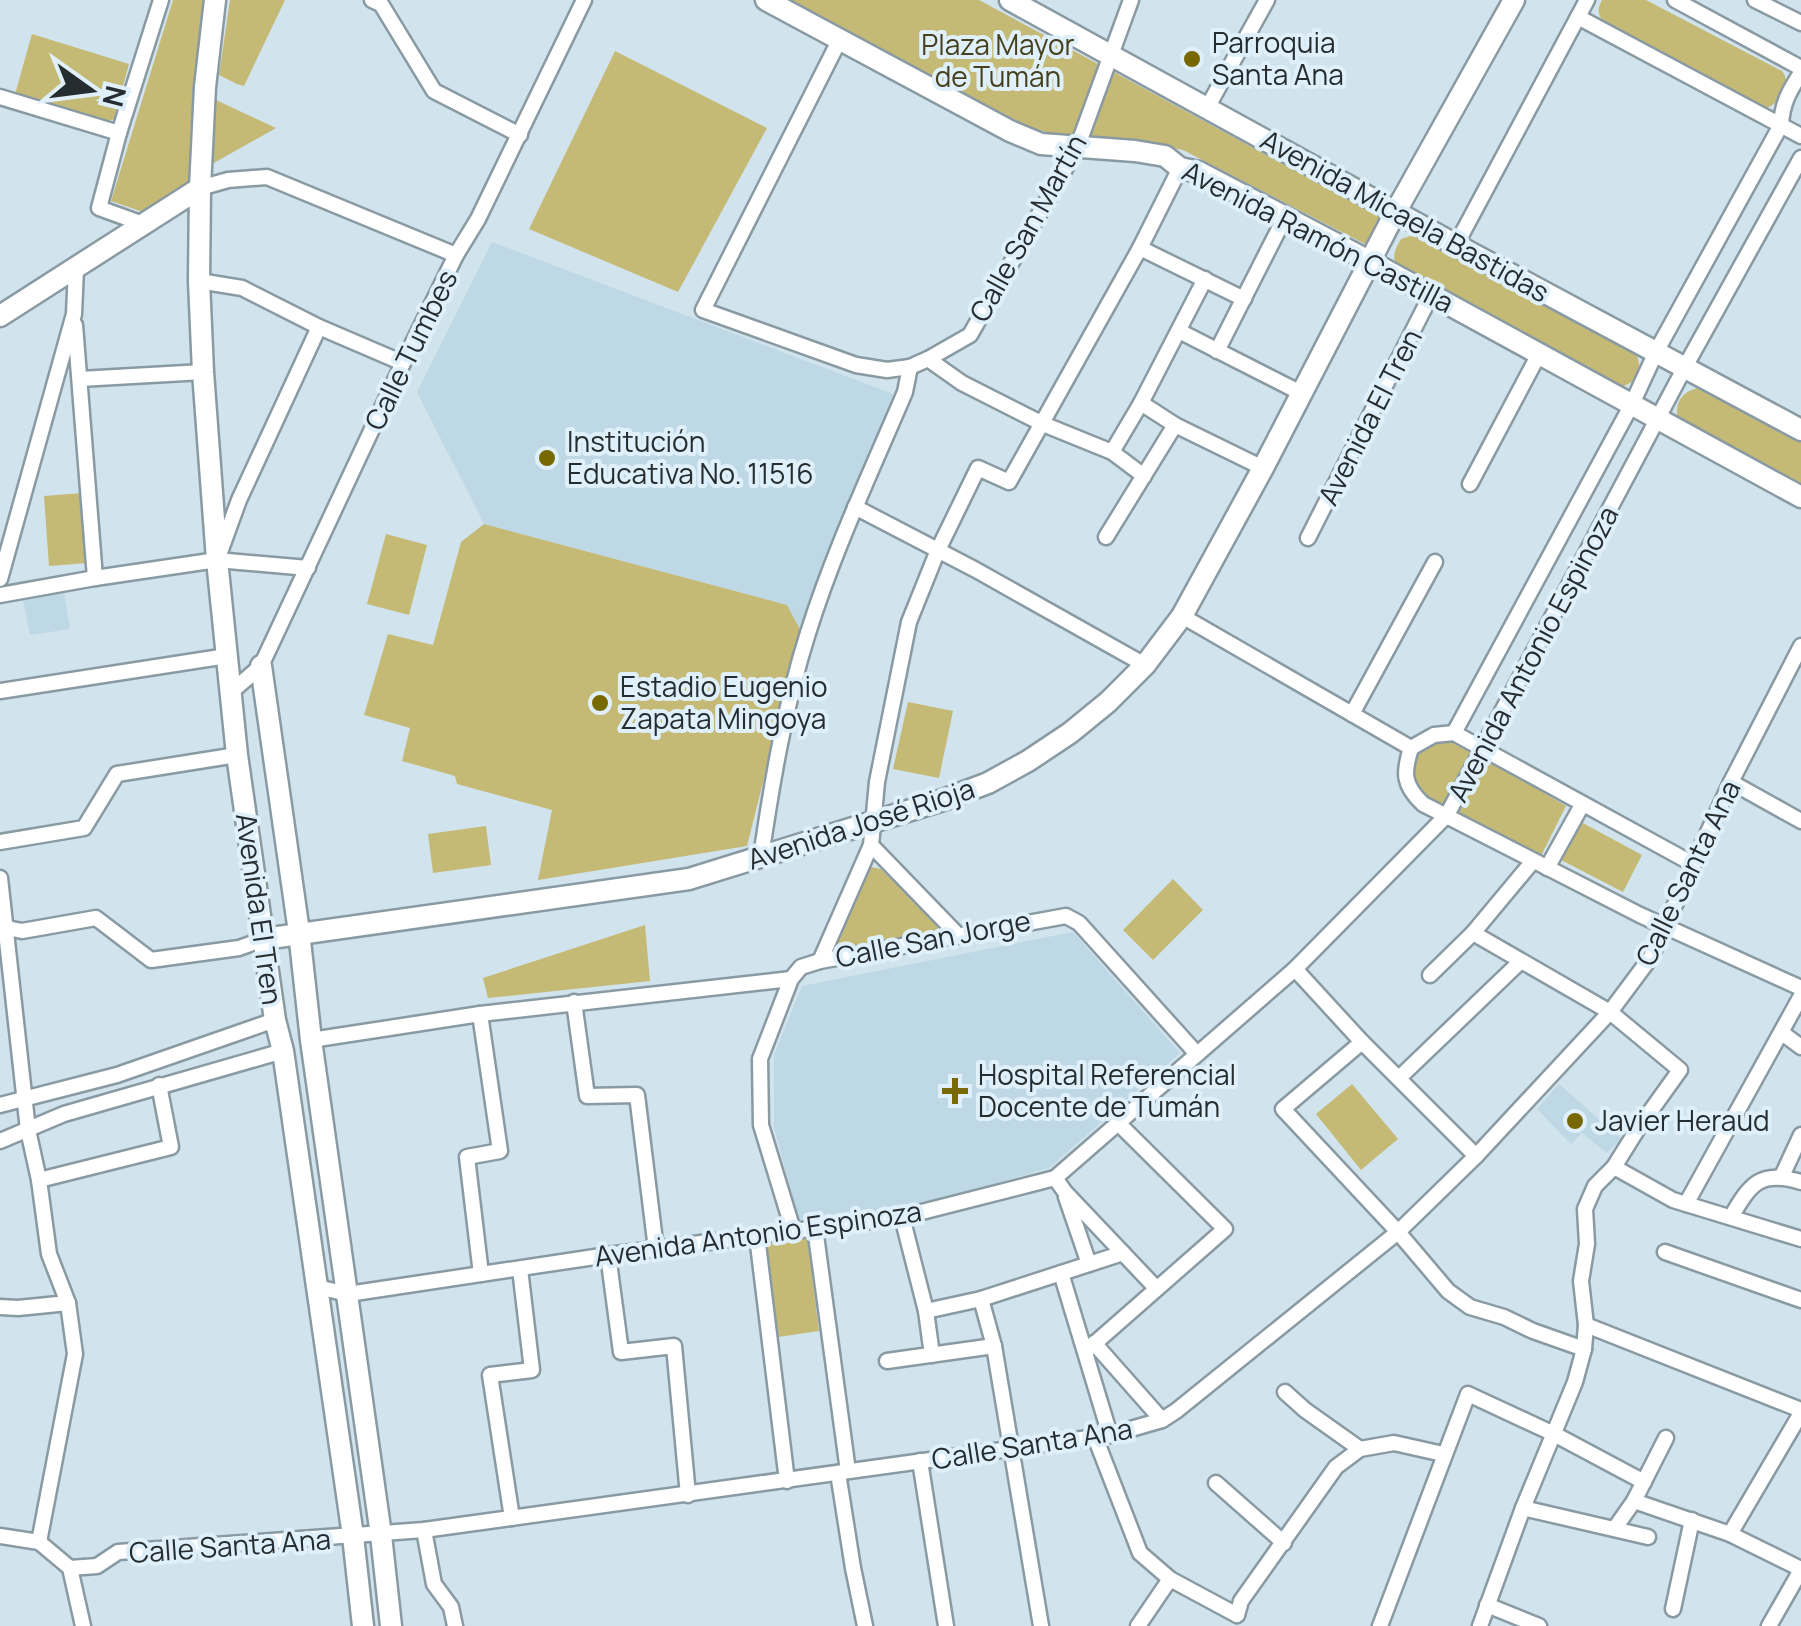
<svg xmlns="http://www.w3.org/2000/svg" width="1801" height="1626" font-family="Manrope,sans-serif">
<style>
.built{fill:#bfd8e6}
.green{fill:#c5ba75}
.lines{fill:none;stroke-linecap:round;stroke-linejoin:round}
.street-casing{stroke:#899aa3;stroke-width:19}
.secondary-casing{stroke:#899aa3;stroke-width:25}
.street{stroke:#fff;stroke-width:14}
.secondary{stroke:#fff;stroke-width:20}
.poi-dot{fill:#776900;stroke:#dff0fa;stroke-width:4}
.labels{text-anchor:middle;stroke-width:8;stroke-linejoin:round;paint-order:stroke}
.poi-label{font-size:28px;fill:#262d31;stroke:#dff0fa;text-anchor:start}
.park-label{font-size:28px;fill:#46401d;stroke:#dff0fa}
.street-label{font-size:28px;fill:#262d31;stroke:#dff0fa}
</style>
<rect width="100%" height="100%" fill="#d1e3ed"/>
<!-- built -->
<g class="built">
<polygon points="492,242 893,394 801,631 787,605 484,524 417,392"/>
<polygon points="64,593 70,629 30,635 23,600"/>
<polygon points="1073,932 1180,1053 1049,1168 917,1206 799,1220 774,1128 774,1055 802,986"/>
<polygon points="1559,1084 1621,1139 1607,1153 1582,1133 1571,1144 1537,1109"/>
</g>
<!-- green -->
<g class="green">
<polygon points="173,0 207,0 191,121 189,183 143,212 111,201"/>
<polygon points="230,0 285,0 244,86 237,84 219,75"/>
<polygon points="787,0 979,0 1100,65 1072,139 1031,128"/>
<path d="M1602,0H1646L1782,71C1792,82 1781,104 1766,108L1602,20C1597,12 1598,8 1602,0Z"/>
<polygon points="32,34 129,64 114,119 107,122 15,94"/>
<polygon points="615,51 767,128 678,292 529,229"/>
<polygon points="1114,72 1380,217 1365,244 1183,150 1153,144 1088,140"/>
<polygon points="216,100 276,128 212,164"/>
<path d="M1419,233L1633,350C1645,365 1639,383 1620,387L1399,271C1391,258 1394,251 1401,239Z"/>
<path d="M1705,387L1801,439V489L1678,419C1673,399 1687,388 1705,387Z"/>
<polygon points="82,493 87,563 49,566 44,496"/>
<polygon points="484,524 787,605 801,631 747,846 538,880 552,810 457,784 455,776 402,761 410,728 364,715 388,634 433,645 461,542"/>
<polygon points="386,534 427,545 409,615 367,604"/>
<polygon points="908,702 953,711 939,778 893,769"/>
<path d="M1436,740H1447L1471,752L1443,805C1405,788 1398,763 1436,740Z"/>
<polygon points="1486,759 1566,806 1541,856 1457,815"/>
<polygon points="1581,822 1642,855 1623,892 1561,860"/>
<polygon points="486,826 491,865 433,873 428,834"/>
<polygon points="871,867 881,869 938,927 938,931 837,950 835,946"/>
<polygon points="1173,879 1203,910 1153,960 1123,930"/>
<polygon points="645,925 650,981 488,998 483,978"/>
<polygon points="1352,1084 1398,1139 1361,1170 1316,1114"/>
<polygon points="807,1236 819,1331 778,1337 765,1240"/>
</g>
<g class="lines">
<defs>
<g id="street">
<polyline points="372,0 381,4 434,91 520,135"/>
<polyline points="1675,0 1801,68"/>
<polyline points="1755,0 1801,23"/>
<polyline points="1578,17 1801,136"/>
<polyline points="840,39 703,310 856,365 887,370 910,367 928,359 970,335 1077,148 1131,0"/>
<polyline points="0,97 119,133"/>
<polyline points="1207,108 1267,0"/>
<polyline points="200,188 228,180 267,177 456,255"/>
<polyline points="143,224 99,208 119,133 161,0"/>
<polyline points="1456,245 1587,0"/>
<polyline points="1140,248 1244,299"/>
<polyline points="199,281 242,288 319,327 403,363"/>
<polyline points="75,325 95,578"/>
<polyline points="1179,331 1301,393"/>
<polyline points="1217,351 1285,217"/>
<polyline points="928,359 962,383 1043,424 1112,452 1144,476"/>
<polyline points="80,379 203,372"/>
<polyline points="1141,403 1175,425 1263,468"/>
<polyline points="1112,452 1141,403 1205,279"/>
<polyline points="1470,484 1539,354"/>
<polyline points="855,507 976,570 1145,665"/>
<polyline points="1106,537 1175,425"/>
<polyline points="1308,538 1431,295"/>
<polyline points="219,555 239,500 319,327"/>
<polyline points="0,579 74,314 76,268"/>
<polyline points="0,595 95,578 217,560 308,568"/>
<polyline points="1182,616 1411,748 1434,735 1454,733 1693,864"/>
<polyline points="0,691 227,656"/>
<polyline points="230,693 261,666 403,363 456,255 478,219 584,0"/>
<polyline points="1352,714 1435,562"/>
<path d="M1454,733L1632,404L1656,352L1781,125C1782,104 1789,91 1801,73"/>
<path d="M1411,748C1403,773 1403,785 1423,804L1640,915L1801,988"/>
<polyline points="1731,782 1801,821"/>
<polyline points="0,842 84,828 117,774 237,755"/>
<polyline points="871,845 958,935"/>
<path d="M761,857C772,782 785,705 808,633C834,550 871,472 905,392L910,367"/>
<polyline points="1547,868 1582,805"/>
<polyline points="0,878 28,1130 39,1180 49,1254 68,1303 75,1354 39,1542"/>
<polyline points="2,927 22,931 96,918 151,960 239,948 264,939"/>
<polyline points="1473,933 1610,1012 1680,1070 1637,1130 1614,1167 1595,1186 1585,1209 1587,1244 1581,1281 1586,1325 1584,1349 1575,1382 1523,1508 1480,1626"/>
<polyline points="820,961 871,845 877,782 909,622 938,550 978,468 1009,482 1140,248 1180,168"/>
<polyline points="1295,969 1362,1042 1476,1156"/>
<polyline points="1430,975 1473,933 1533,861"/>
<polyline points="574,1002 587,1096 637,1095 656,1249"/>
<polyline points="480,1014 500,1151 467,1157 481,1274"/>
<polyline points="1782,1033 1801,1047"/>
<polyline points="311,1040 480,1014 791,979"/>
<polyline points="1362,1042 1283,1109 1398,1232 1448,1291 1470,1307 1504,1317 1533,1331 1584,1349"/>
<polyline points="1399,1078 1521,961"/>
<polyline points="0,1105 117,1075 275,1020"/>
<polyline points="0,1141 64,1114 283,1051"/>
<polyline points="1614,1167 1673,1200 1801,1239"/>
<polyline points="1782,1176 1801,1135"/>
<polyline points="1055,1178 1065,1192 1156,1288"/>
<polyline points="39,1180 171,1147 159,1085"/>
<polyline points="1066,1197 1089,1264"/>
<polyline points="1686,1204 1801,996"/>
<polyline points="902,1217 926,1311 932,1355"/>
<path d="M1731,1217C1751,1183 1760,1170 1801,1182"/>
<polyline points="815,1228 848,1471"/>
<polyline points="793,1230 761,1125 760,1059 791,979 801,967 820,961 1066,916 1079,923 1197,1054"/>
<polyline points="757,1236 787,1481"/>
<polyline points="1665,1252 1801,1300"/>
<polyline points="608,1255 621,1352 674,1346 688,1495"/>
<polyline points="1061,1273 1110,1435"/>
<polyline points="317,1287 348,1294 608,1255 902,1217 1055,1178 1295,969 1447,815 1685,367 1801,158"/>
<polyline points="981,1299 994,1346 1041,1626"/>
<polyline points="0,1307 18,1308 68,1303"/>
<polyline points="926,1311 981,1299 1123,1253"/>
<polyline points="1586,1325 1801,1410"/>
<polyline points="1094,1343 1162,1420"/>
<polyline points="1086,1351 1225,1229 1118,1123"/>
<polyline points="887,1361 994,1346"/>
<polyline points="1285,1392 1305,1410 1360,1449"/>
<polyline points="1095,1437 1140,1553 1170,1579 1237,1615"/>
<polyline points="920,1461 946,1626"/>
<polyline points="838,1473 853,1568 865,1626"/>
<polyline points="1216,1483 1284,1543"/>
<polyline points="1634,1501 1730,1534 1801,1569"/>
<polyline points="1523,1508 1648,1537"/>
<polyline points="512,1518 490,1375 532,1370 520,1269"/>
<polyline points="1615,1528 1634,1501 1666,1438"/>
<polyline points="424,1530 434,1584 451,1607 455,1626"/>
<polyline points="1730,1534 1801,1413"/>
<polyline points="0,1536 39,1542 70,1568 83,1626"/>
<polyline points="70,1568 97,1566 118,1552 424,1530 1110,1435 1162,1420 1176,1411 1398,1232 1476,1156 1610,1012 1651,957 1731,782 1801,646"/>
<polyline points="1487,1605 1539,1626"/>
<polyline points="1673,1609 1692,1520"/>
<polyline points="1237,1615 1241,1601 1336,1467 1360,1449 1394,1443 1443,1454"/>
<polyline points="1138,1626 1170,1579"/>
<polyline points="1380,1626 1468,1394 1554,1434 1644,1482"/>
<polyline points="1769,1626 1801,1570"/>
</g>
<g id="secondary">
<polyline points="215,0 205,87 200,188 199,281 203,372 217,560 237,755 275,1020 283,1051 353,1536 363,1626"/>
<polyline points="766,0 1010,131 1041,144 1135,151 1165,156 1180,168 1199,172 1371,262 1801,497"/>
<polyline points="1010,0 1456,245 1801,430"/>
<polyline points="0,316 200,188"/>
<polyline points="261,666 299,932 311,1040 381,1535 391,1626"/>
<polyline points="264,939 689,879 943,800 988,783 1028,761 1070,733 1108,702 1145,665 1182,616 1263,468 1396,211 1514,0"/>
</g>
</defs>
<!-- street casing -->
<use href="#street" class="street-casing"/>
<!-- secondary casing -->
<use href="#secondary" class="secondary-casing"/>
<!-- street -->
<use href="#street" class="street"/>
<!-- secondary -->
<use href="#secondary" class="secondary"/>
</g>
<!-- markers -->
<g class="poi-dot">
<circle cx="1192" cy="59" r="10"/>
<circle cx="547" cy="458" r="10"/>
<circle cx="600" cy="703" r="10"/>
<path d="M950 1076h10v10h10v10h-10v10h-10v-10h-10v-10h10z"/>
<circle cx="1575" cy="1121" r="10"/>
</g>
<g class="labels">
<!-- poi labels -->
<g class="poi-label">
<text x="1212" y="53">Parroquia<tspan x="1212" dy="32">Santa Ana</tspan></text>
<text x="567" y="452">Institución<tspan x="567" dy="32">Educativa No. 11516</tspan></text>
<text x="620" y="697">Estadio Eugenio<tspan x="620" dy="32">Zapata Mingoya</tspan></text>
<text x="978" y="1085">Hospital Referencial<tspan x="978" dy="32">Docente de Tumán</tspan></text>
<text x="1595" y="1131">Javier Heraud</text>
</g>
<!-- park labels -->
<g class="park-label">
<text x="998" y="55">Plaza Mayor<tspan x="998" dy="32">de Tumán</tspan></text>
</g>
<!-- street labels -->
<g class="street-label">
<text transform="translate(1405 216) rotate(29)" y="10">Avenida Micaela Bastidas</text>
<text transform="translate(1028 228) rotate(-61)" y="10">Calle San Martín</text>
<text transform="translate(1318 237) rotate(27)" y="10">Avenida Ramón Castilla</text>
<text transform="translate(411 350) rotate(-64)" y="10">Calle Tumbes</text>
<text transform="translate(1370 417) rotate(-63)" y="10">Avenida El Tren</text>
<text transform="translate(1533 654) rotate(-62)" y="10">Avenida Antonio Espinoza</text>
<text transform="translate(861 824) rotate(-18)" y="10">Avenida José Rioja</text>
<text transform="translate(1688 873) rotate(-64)" y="10">Calle Santa Ana</text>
<text transform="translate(259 909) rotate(82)" y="10">Avenida El Tren</text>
<text transform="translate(933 939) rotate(-11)" y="10">Calle San Jorge</text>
<text transform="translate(758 1234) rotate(-8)" y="10">Avenida Antonio Espinoza</text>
<text transform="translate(1032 1444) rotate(-9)" y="10">Calle Santa Ana</text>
<text transform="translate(230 1546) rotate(-4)" y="10">Calle Santa Ana</text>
</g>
</g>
<!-- north arrow -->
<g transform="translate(90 90) rotate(104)" stroke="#dff0fa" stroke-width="8" paint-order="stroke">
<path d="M0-8L18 38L0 25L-18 38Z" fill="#262d31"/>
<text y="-15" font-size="28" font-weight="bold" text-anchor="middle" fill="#262d31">N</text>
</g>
</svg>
